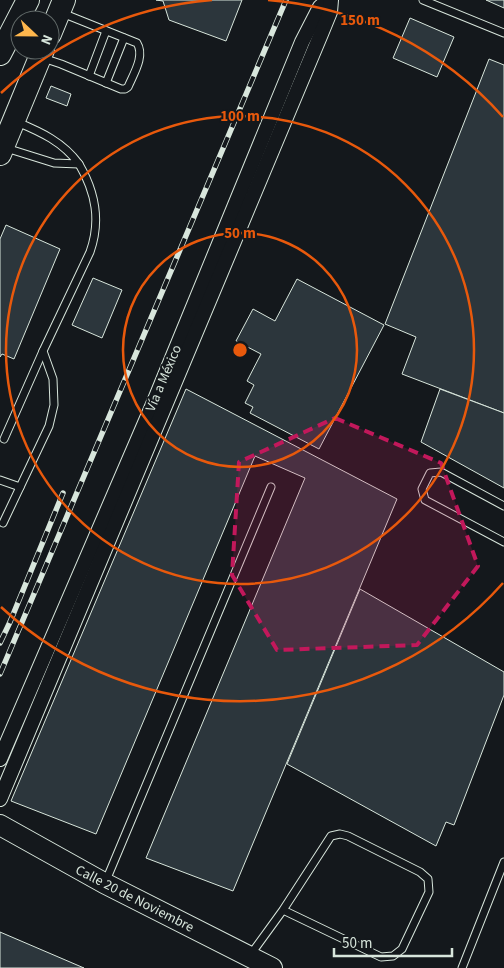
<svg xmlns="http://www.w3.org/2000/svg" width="504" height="968" font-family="'Source Sans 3',sans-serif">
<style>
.building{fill:#2c363c;stroke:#d8e6dc}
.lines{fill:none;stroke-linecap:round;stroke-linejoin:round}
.lane-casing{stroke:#d8e6dc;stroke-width:9}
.street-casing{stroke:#d8e6dc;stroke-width:16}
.secondary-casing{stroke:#d8e6dc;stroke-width:22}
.primary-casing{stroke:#d8e6dc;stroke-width:24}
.lane{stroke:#14181c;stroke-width:7}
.street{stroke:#14181c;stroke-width:14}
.secondary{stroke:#14181c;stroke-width:20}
.primary{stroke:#14181c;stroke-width:22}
.rail-casing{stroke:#d8e6dc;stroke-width:5.5}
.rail{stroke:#14181c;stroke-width:4;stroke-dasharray:11;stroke-linecap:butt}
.marked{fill:#c2185b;fill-opacity:0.2;stroke:#c2185b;stroke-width:4;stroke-dasharray:10 6;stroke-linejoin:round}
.ring{fill:none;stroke:#e8590c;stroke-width:2.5}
.labels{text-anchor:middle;stroke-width:4;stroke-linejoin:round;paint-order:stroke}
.street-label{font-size:14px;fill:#d8e6dc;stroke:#14181c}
.centre{fill:#e8590c;stroke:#14181c;stroke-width:2.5}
.ring-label{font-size:15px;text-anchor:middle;font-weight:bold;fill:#e8590c;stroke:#14181c;stroke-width:4;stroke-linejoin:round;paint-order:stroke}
</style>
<rect width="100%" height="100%" fill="#14181c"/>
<!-- building -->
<g class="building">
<polygon points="156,0 242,0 226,41 169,20 163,1"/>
<polygon points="486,0 504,0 504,8"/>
<polygon points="410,18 454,37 437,77 393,58"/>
<polygon points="489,59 504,65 504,413 402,374 416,337 385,324"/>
<polygon points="51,86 71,94 67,106 46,98"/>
<polygon points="6,225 60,249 14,359 2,354 0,357 0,239"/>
<polygon points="93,278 122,290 102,338 72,325"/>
<polygon points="297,279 384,325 319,449 250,413 253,407 245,403 254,385 247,381 261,354 236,341 253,309 275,321"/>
<polygon points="186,389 397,499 233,891 146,858 305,478 255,456 96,834 11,801"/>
<polygon points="440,389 504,413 504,488 421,442"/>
<polygon points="360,589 504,672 504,695 454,825 446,822 436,846 287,764"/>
<polygon points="0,932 84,968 0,968"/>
</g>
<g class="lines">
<defs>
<g id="lane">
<polyline points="423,0 504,33"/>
<path d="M43,58L61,64L121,89H125L128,87C134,73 145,56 137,43L62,13"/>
<polyline points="89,76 106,31"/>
<polyline points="106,83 124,38"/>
<path d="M6,148L54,163L79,164C63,142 41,132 17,122"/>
<polyline points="4,439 43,351"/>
<polyline points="0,480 20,487"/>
<polyline points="504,506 441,472 430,473 422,489 425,500 504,542"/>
<path d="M3,523L49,426L54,405L53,379L43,351L90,252C101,221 96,193 79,164"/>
<polyline points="105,883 271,487"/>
<polyline points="251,954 283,910 331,836 340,834 348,836 420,872 428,879 429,892 402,949 393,956 381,957 283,910"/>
<polyline points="462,968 504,862"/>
</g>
<g id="street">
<polyline points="0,759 154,402 302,42 320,7 328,0"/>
<polyline points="0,799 321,34 330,12 331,0"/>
</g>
<polyline id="secondary" points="0,825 104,883 272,968"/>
<g id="primary">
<polyline points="50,34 64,0"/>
<polyline points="0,54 28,0"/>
<polyline points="0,154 43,50"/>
</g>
</defs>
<!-- lane casing -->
<use href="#lane" class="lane-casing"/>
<!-- street casing -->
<use href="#street" class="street-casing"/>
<!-- secondary casing -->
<use href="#secondary" class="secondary-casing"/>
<!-- primary casing -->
<use href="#primary" class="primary-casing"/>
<!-- lane -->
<use href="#lane" class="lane"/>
<!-- street -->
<use href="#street" class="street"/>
<!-- secondary -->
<use href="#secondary" class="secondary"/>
<!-- primary -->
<use href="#primary" class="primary"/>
<defs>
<g id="rail">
<polyline points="0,643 10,622 63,493"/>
<polyline points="0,674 286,0"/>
</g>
</defs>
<!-- rail casing -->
<use href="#rail" class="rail-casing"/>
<!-- rail -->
<use href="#rail" class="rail"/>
</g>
<!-- marked area -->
<path class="marked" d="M335,418L441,463L478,566L417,645L277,650L232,575L239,462Z"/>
<!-- distance rings -->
<g class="ring">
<circle cx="240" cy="350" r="117"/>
<circle cx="240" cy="350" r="234"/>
<path d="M503 583A351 351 0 0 1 1 607M1 93A351 351 0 0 1 212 0M268 0A351 351 0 0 1 503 117"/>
</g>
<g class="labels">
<!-- street labels -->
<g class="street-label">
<text transform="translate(163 378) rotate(-67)" y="5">Vía a México</text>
<text transform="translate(135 898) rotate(27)" y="5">Calle 20 de Noviembre</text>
</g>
</g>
<circle cx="240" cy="350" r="8" class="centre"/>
<g class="ring-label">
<text x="360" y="25">150 m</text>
<text x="240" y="121">100 m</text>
<text x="240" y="238">50 m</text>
</g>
<!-- north arrow -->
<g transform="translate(35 35) rotate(112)"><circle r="24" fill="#14181c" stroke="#626a69"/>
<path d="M0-4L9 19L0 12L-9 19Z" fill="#ffb74d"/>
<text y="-8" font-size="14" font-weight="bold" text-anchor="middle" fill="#d8e6dc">N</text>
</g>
<!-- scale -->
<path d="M334 948v8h118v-8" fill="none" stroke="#d8e6dc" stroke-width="2.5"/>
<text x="342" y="948" font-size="15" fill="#d8e6dc" stroke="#14181c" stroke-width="4" paint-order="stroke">50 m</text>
</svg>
